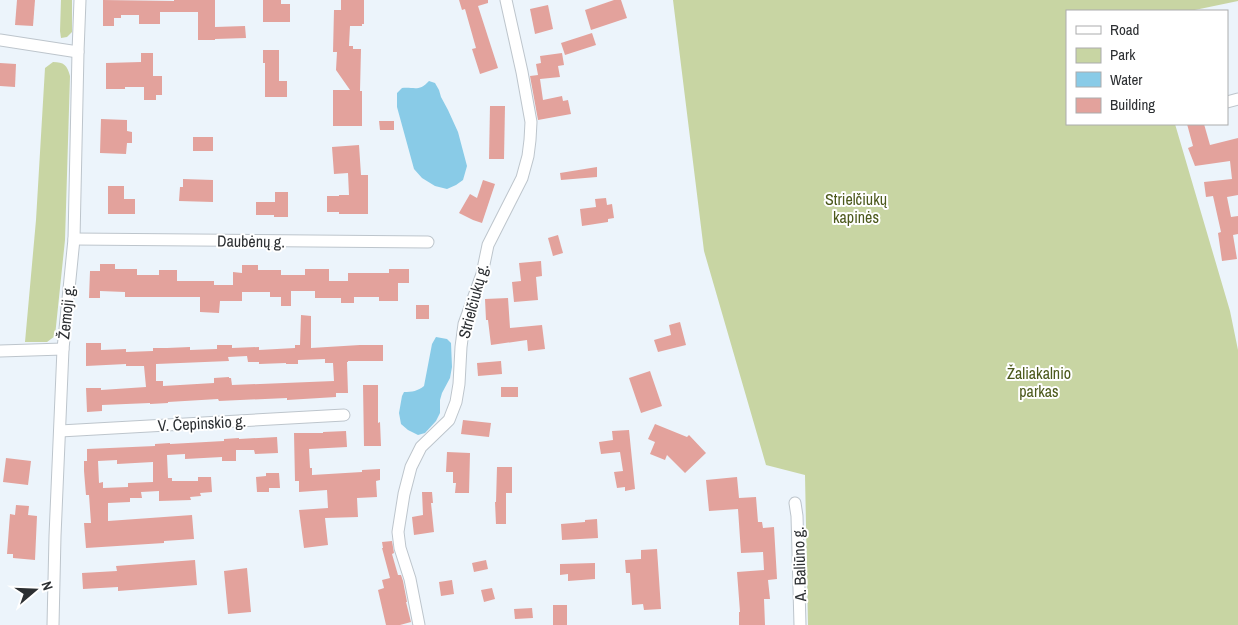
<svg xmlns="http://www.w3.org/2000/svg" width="1238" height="625" font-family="'Archivo Narrow',sans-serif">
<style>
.green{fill:#c8d5a3}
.water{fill:#89cbe7}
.building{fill:#e3a29c;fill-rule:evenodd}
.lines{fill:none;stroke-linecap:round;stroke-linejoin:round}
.street-casing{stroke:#bdc5cc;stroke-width:13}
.street{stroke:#fff;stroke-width:11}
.labels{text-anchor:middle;stroke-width:4;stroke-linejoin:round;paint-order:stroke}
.park-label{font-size:16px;fill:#4c591c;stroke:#fff}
.street-label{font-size:16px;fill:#2c2f32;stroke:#fff}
</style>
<rect width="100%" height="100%" fill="#ecf4fb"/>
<!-- green -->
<g class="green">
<polygon points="61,0 72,0 72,32 67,37 61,38 60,31"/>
<polygon points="673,0 1238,0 1238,1 1190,11 1067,11 1067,124 1175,124 1230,311 1238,350 1238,625 808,625 805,475 766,465 704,251"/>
<path d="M53,62C64,62 67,65 70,76L65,240L55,336L47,342H25L36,220L45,68Z"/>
</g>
<!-- water -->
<g class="water">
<path d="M429,81L435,83L439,90L441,97L448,110L458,132L467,166L463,180L456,185L447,189L435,186L422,178L414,169L397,107V93L402,88C415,87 419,92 429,81Z"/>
<path d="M436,337L447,339L451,343L452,367L450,378L442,393L440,400V413L436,421L425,433L418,435L408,430L401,424L399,413L402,396L404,392C412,392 418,391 424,386L432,344Z"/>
</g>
<!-- building -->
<g class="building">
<polygon points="17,0 35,0 33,26 15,25"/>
<polygon points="103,0 174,1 174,0 215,0 215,27 245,26 246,38 215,39 215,40 198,40 198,12 160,12 160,24 139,24 139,15 121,15 121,18 114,18 114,26 103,26"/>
<polygon points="263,0 281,0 281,4 290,4 290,22 263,22"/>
<polygon points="341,0 364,0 364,24 362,24 362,26 350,26 349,46 353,46 353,49 361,49 360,91 362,91 362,126 333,126 333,90 350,90 336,70 337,52 333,52 334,10 341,10"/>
<polygon points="459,0 488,0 488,3 478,6 498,68 480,74 472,49 476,48 465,9 462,10"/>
<polygon points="614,0 621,0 627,18 591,30 585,10"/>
<polygon points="548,5 553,29 535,34 530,9"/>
<polygon points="592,33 596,45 565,55 561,43"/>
<polygon points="263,50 279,50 279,81 287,81 287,97 265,97 265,63 263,63"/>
<polygon points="141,53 153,53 153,76 162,76 162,95 156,95 156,100 144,100 144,87 125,87 125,89 106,89 106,63 141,62"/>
<polygon points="562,53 564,65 558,66 560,77 540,79 543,100 562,96 563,101 568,100 571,114 538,120 530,76 538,75 536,64 541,63 540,56"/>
<polygon points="0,63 16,64 15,87 0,86"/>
<polygon points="490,106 505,106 504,159 489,159"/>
<polygon points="101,119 127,120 127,131 132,132 132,143 127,143 126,154 100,153"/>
<polygon points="379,121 394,121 394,130 380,130"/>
<polygon points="1187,124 1204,124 1210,145 1238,138 1238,195 1227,197 1231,217 1238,216 1238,234 1233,235 1237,259 1222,261 1218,233 1221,232 1213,196 1206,197 1204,182 1232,179 1230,161 1195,166 1188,148 1193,146"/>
<rect x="193" y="137" width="20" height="14"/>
<polygon points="359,145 361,175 368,175 368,214 339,214 339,212 327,212 327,196 339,196 339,195 349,195 348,173 334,174 332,147"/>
<polygon points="597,167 597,177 561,180 560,173"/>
<polygon points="183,179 213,180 213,202 179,201 180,187 183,187"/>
<polygon points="483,180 495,184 482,223 473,220 459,213 470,194 477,198"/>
<polygon points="108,186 124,186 124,199 135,199 135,214 108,214"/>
<polygon points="275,192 288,192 288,217 274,217 274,215 256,215 256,202 275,202"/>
<polygon points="606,198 607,205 612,204 614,218 608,219 608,222 582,226 580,209 596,207 595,199"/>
<polygon points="558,235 563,253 553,256 548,238"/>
<polygon points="541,261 542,276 536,277 538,300 514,302 512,282 521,281 519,263"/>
<polygon points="100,264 115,264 115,269 137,269 137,275 159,275 159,270 177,270 177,281 214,281 214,285 233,285 233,272 242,273 242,265 258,265 258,270 281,270 281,275 305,275 305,269 329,269 329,281 348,281 348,273 389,273 389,269 409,269 409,283 398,283 398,301 379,301 379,297 354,297 354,303 341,303 341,298 315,298 315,291 291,291 291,306 281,306 281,297 270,297 270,292 242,292 242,301 220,301 219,313 200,312 200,297 125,297 125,292 100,291 100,298 89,298 90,271 100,271"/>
<polygon points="508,298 510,328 542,325 545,349 528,351 527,340 491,345 488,320 486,320 485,299"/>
<rect x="416" y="305" width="13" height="14"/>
<path d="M301,315L311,316V348L360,345H383V361H348V362H347L348,393H336V397L287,400V398L219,401L218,399L168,402V403L150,404V403L102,405V411L87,412L86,388H101V390L146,387L144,366H126V364L86,366V343H101V350L126,349V352L153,351V348H167L190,347V350L217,349V345H232V348L259,347V350L295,348V345H300ZM247,356L248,362H259V364L286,363V364H298V360L325,359V363H333L334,381L232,385L231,378H229V377L214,378V383L163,386V381H156V364L229,361L228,357Z"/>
<polygon points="680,322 686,345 658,352 654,340 671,335 669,325"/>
<polygon points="501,361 502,374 478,376 477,363"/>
<polygon points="650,371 662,406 641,413 629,378"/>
<polygon points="363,385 378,385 378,423 380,422 381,446 364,446"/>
<rect x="501" y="387" width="17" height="10"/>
<polygon points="463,420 491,423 489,437 461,434"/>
<polygon points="655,424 687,437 689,435 706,453 685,473 667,455 665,460 650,454 655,442 648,439"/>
<polygon points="629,430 635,489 625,491 625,487 617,488 614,472 623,471 620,452 601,454 599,442 613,440 612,431"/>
<polygon points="346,431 347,447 309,449 310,468 312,468 312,475 362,472 362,470 380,469 380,480 376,481 377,497 357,498 358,517 325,518 328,545 304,548 299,510 328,508 327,490 299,492 299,481 295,481 294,433 323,433 323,432"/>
<path d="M277,437L278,453L255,454L254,450H236V461H222V457L185,459V454L167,455L168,478H172V481H198V477H211L212,492L200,493L201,496L190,497L191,500L159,501V491L141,492L142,498H130V502L108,503V521L192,515L194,539L164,541V543L86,548L84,523H91L89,495H86L84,471V461H87V449L155,446V444L170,443V444L224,441V439L239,438V439ZM117,460V464L153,462V482L128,483V487L103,488V482L99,483L98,461Z"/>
<polygon points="447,452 470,453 469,493 455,493 456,483 453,483 453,472 446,472"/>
<polygon points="6,458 31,461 28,485 3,482"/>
<polygon points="497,467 512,467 512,493 506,493 506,524 496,524 495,502 496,502"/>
<polygon points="266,473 279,473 280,488 269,488 269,492 257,492 256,477 266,476"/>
<polygon points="737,477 739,498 756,497 758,522 762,522 763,528 774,527 777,579 768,580 770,599 764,599 765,625 739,625 739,612 740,612 737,572 764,570 763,552 741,553 738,509 709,511 706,480"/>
<polygon points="422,492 432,492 433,503 431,503 434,532 414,535 412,517 423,515"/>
<polygon points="16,505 29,506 28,515 37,516 35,560 13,558 13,554 7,554 10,514 15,515"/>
<polygon points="597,519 598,538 562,540 561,524 585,522 585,520"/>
<polygon points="392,541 394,553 392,554 398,575 401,575 403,581 407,602 406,602 411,622 400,625 386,625 378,590 384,588 382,580 390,578 382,548 383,548 382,542"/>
<polygon points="657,549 661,609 644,610 643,604 632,605 630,573 626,573 625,560 641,559 641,550"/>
<polygon points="195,560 197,585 118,591 118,587 83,589 82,573 117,571 116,566"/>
<polygon points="486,560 488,569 474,572 472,563"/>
<polygon points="595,563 595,579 568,581 568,574 560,575 560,564"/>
<polygon points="247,568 251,612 228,614 224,571"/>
<polygon points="452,580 454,594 441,596 439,582"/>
<polygon points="492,588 495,599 484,602 481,590"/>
<rect x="553" y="605" width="14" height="20"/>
<polygon points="532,608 533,618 515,619 514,609"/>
</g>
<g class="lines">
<defs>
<g id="street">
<polyline points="0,40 78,52"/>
<polyline points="1227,102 1238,99"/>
<polyline points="74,239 428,242"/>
<polyline points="0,351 63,349"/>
<polyline points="60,431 344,415"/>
<polyline points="795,503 797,516 800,625"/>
<polyline points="53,625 55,536 63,349 74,239 78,52 80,0"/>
<polyline points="419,625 410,579 400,548 398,532 404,494 411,467 421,447 449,420 456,402 459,384 461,347 464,324 482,274 488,245 522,178 528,156 530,140 531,122 522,72 506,0"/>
</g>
</defs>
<!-- street casing -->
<use href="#street" class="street-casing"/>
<!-- street -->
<use href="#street" class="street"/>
</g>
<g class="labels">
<!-- park labels -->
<g class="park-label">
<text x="856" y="205">Strielčiukų<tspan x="856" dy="18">kapinės</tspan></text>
<text x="1039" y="379">Žaliakalnio<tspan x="1039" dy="18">parkas</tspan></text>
</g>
<!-- street labels -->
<g class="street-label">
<text transform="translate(251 241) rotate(1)" y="6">Daubėnų g.</text>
<text transform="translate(473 301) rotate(-75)" y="6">Strielčiukų g.</text>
<text transform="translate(66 312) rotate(-84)" y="6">Žemoji g.</text>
<text transform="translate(202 423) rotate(-3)" y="6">V. Čepinskio g.</text>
<text transform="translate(799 564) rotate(-92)" y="6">A. Baliūno g.</text>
</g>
</g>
<!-- legend -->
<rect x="1066" y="10" width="162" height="115" fill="#ffffff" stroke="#abacad"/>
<rect x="1076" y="26" width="25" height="8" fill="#ffffff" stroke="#abacad"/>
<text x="1110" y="35" font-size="15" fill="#2c2f32">Road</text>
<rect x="1076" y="48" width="25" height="15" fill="#c8d5a3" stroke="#abacad"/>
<text x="1110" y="60" font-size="15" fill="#2c2f32">Park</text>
<rect x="1076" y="72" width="25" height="15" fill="#89cbe7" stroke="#abacad"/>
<text x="1110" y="85" font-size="15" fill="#2c2f32">Water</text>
<rect x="1076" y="98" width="25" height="15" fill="#e3a29c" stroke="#abacad"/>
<text x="1110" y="110" font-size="15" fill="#2c2f32">Building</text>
<!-- north arrow -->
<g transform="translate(35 590) rotate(71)" stroke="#ffffff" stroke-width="4" paint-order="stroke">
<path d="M0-4L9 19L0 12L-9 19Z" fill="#2c2f32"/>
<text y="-8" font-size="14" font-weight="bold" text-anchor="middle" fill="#2c2f32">N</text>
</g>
</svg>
